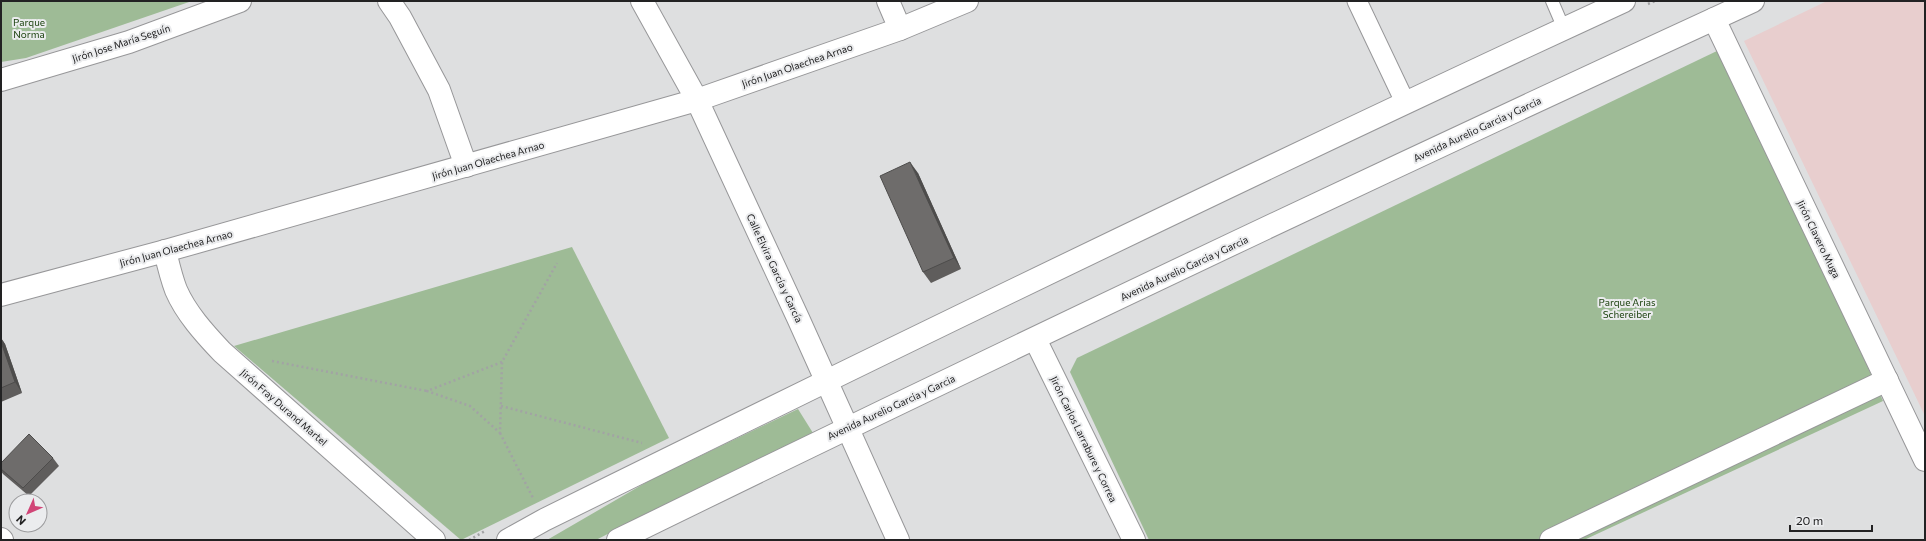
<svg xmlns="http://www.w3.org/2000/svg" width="1926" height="541" font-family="Commissioner,sans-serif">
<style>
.education{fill:#e8cece}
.green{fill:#9ebb96}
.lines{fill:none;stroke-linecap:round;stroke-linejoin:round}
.service-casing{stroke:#979799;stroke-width:14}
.pedestrian-casing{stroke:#979799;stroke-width:21}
.minor-casing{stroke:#979799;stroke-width:24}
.secondary-casing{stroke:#979799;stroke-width:24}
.path{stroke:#a2a3a4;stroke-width:2.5;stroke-dasharray:2 3;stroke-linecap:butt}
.service{stroke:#fff;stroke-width:12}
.pedestrian{stroke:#fff;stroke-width:19}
.minor{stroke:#fff;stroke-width:22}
.secondary{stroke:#fff;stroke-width:22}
.wall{fill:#5f5d5c}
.shaded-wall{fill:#4d4c4b}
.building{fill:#6e6c6b;stroke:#4d4c4b}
.labels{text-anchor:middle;stroke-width:4;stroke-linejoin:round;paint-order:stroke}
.park-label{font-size:10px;fill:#1c420f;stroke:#ebecee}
.street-label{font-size:10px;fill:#222223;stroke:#ebecee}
</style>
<rect width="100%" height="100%" fill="#dedfe0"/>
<!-- education -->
<polygon class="education" points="1827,1 1925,1 1925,416 1744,41"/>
<!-- green -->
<g class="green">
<polygon points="1,1 192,1 26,58 1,62"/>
<polygon points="1719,50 1757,120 1883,401 1584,540 1149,540 1070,372 1077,358"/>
<polygon points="572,247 669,438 461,540 234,346"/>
<polygon points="798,409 813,433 664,505 596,540 547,540 652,479"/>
</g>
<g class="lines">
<defs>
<polyline id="service" points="1552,1 1564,29"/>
<polyline id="pedestrian" points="1357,1 1405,102"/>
<g id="minor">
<polyline points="389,1 400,17 439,90 466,166"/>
<polyline points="642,1 697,100 798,318 898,540"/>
<polyline points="888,1 900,29"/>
<polyline points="1714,19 1925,460"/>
<polyline points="1,80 129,42 240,1"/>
<path d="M165,251C168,264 171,277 176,290C186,313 204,333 222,352L434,540"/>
<polyline points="1,295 165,251 697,100 900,29 967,1"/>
<polyline points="1035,339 1134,540"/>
<polyline points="1,539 2,540"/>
<polyline points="1551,540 1887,380"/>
</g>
<g id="secondary">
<path d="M508,540L544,520C902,343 1262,168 1624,1"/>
<path d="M618,540C994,356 1372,176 1753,1"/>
</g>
</defs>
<!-- service casing -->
<use href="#service" class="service-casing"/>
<!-- pedestrian casing -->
<use href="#pedestrian" class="pedestrian-casing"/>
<!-- minor casing -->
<use href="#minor" class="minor-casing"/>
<!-- secondary casing -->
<use href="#secondary" class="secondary-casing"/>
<!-- path -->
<g class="path">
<polyline points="1648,4 1655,1"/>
<polyline points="272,361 427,391"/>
<polyline points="502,362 427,391 470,406 500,433 502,362 557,263"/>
<polyline points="501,406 642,443"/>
<polyline points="500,433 533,498"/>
<polyline points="469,540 485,531"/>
</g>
<!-- service -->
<use href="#service" class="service"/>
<!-- pedestrian -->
<use href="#pedestrian" class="pedestrian"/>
<!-- minor -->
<use href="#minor" class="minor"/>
<!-- secondary -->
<use href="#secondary" class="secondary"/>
</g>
<!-- wall -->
<g class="wall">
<polygon points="918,173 961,269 931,283 923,272"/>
<polygon points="1,338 5,344 22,393 1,402"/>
<polygon points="53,458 59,466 29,496 3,474 1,471 1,463"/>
</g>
<!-- shaded-wall -->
<g class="shaded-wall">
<polygon points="910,162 918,173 961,269 954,258"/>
<polygon points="1,338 5,344 22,393 15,382 1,342"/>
</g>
<!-- building -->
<g class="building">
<polygon points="910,162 954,258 923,272 880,176"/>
<polygon points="1,342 15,382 1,388"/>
<polygon points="29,434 53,458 23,488 1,469 1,463"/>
</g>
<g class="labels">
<!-- park labels -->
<g class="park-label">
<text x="29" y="26">Parque<tspan x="29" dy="12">Norma</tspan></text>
<text x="1627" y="306">Parque Arias<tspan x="1627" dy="12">Schereiber</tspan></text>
</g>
<!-- street labels -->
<g class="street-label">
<text transform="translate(121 43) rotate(-18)" y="4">Jirón Jose María Seguín</text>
<text transform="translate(797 65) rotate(-19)" y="4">Jirón Juan Olaechea Arnao</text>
<text transform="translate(1477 129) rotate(-25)" y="4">Avenida Aurelio Garcia y Garcia</text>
<text transform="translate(488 160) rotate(-16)" y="4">Jirón Juan Olaechea Arnao</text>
<text transform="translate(1819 239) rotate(64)" y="4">Jirón Clavero Muga</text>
<text transform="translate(176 248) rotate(-15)" y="4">Jirón Juan Olaechea Arnao</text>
<text transform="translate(775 268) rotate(65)" y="4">Calle Elvira García y García</text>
<text transform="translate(1184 268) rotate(-25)" y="4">Avenida Aurelio Garcia y Garcia</text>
<text transform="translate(284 407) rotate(41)" y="4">Jirón Fray Durand Martel</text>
<text transform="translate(891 407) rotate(-25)" y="4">Avenida Aurelio Garcia y Garcia</text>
<text transform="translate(1084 439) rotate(64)" y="4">Jirón Carlos Larrabure y Correa</text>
</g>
</g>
<!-- border -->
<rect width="1926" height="541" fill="none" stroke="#222223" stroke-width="4"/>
<!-- north arrow -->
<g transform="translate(28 513) rotate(225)"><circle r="19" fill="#ebecee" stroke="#9b9b9d"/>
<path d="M0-3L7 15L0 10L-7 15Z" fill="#d14577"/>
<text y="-6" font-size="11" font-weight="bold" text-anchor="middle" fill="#222223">N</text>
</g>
<!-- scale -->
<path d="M1790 525v6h82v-6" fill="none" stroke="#222223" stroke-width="2"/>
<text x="1796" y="525" font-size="12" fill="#222223" stroke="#ebecee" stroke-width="3" paint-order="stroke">20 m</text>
</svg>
